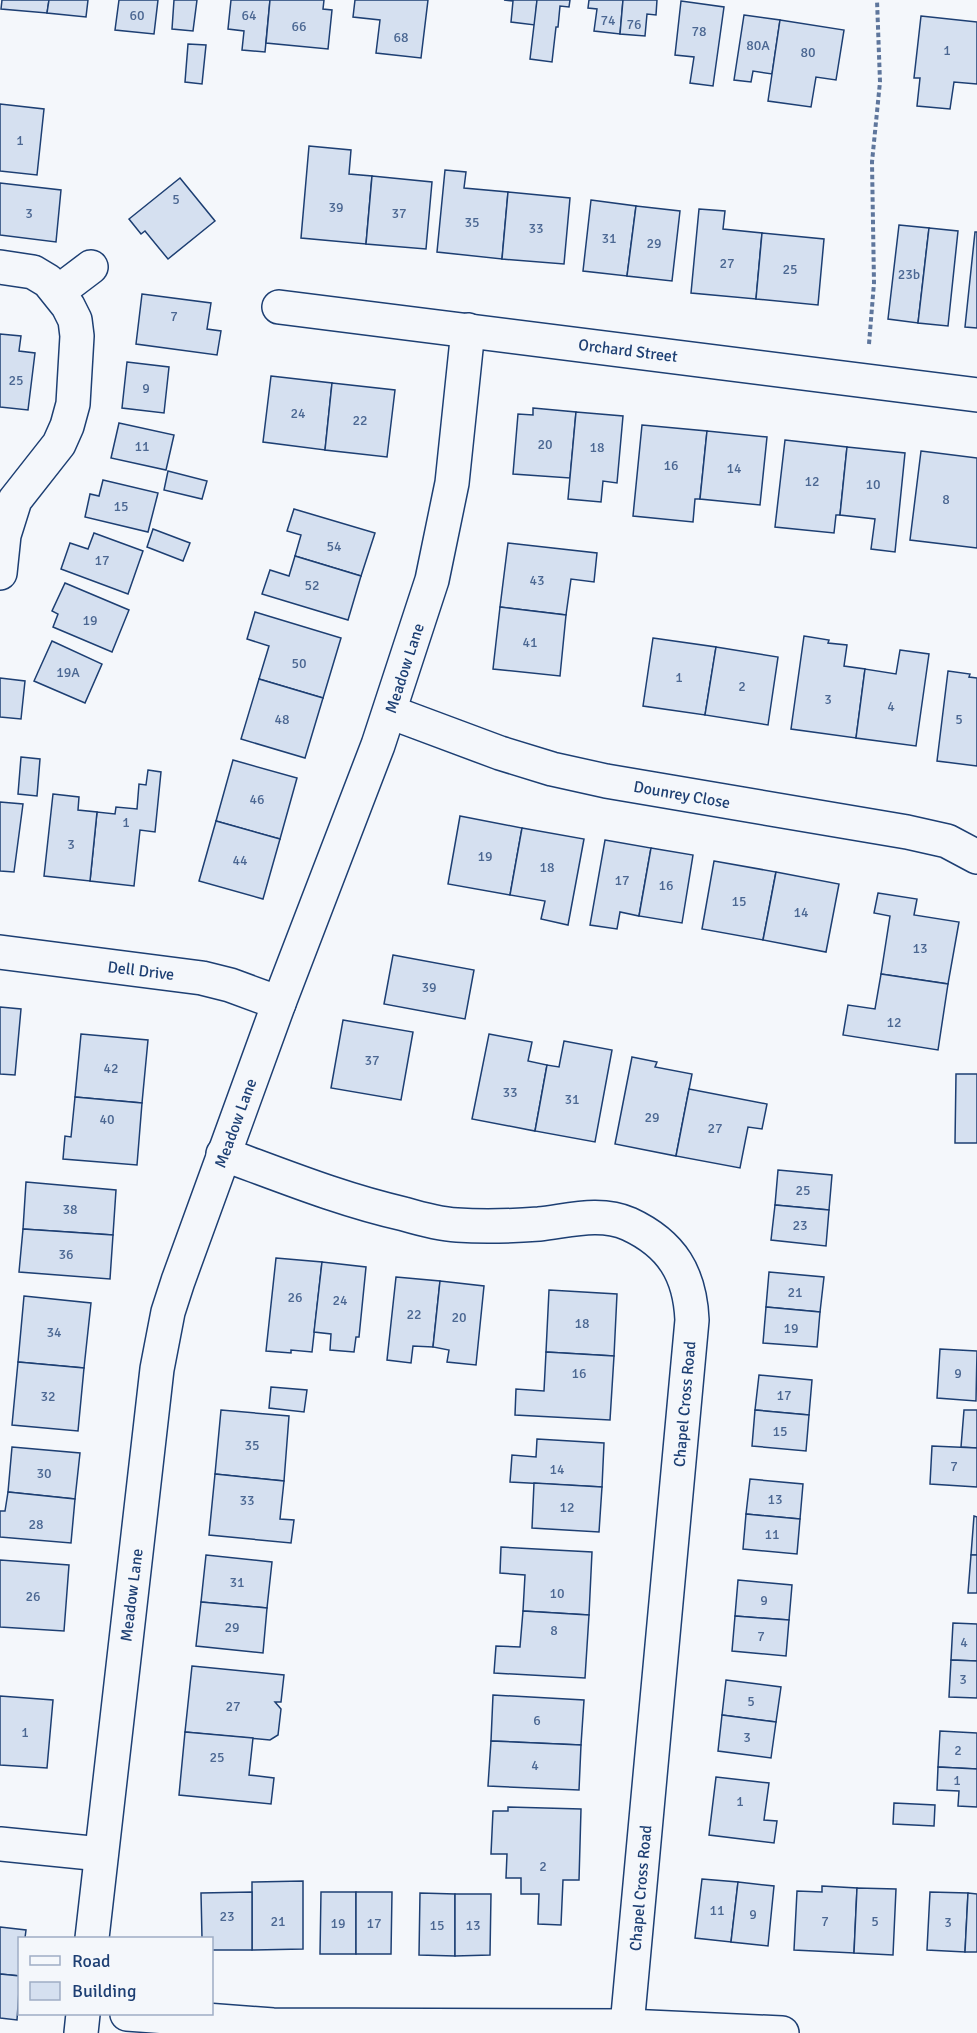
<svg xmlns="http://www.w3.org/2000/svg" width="977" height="2033" font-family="Signika,sans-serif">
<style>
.building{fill:#d5e0f0;stroke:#1d3f73;stroke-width:1.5}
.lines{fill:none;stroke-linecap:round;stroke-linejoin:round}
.minor-casing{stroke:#1d3f73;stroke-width:36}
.path{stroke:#5e769c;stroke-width:4;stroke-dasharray:4.5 3;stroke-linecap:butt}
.minor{stroke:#f4f7fb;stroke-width:33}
.labels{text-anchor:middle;stroke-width:4.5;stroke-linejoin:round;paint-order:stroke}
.number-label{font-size:14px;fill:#4b6792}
.street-label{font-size:16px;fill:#1d3f73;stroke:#f4f7fb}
</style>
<rect width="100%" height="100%" fill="#f4f7fb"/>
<!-- building -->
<g class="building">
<polygon points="2,0 49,0 47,13 1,9"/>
<polygon points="49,0 88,0 86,17 47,13"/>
<polygon points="119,0 158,0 154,34 115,30"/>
<polygon points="174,0 197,0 193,31 172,29"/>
<polygon points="231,0 270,0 265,52 242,50 244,31 228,29"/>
<polygon points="270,0 324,0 323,9 332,10 328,49 266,43"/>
<polygon points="355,0 428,0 421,58 376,53 380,20 353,17"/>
<polygon points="504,0 537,0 535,25 511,22 513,1"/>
<polygon points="537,0 570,0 569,7 560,6 558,27 556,27 552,62 530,59"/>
<polygon points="589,0 623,0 620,34 594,31 597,9 588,8"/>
<polygon points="623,0 657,0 656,15 647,14 645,36 620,34"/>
<polygon points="681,1 724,7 713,86 690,83 694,57 675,55"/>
<polygon points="744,15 780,20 772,74 753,71 751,82 734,80"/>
<polygon points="921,16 977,22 977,84 954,82 950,109 917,106 920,78 914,78"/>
<polygon points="780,20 844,30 836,80 816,77 811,107 768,101"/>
<polygon points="188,44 206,45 202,84 185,82"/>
<polygon points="0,104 44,109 37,175 0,171"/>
<polygon points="309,146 351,150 349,174 372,176 366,244 301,238"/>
<polygon points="445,170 466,172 464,188 508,192 502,259 437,252"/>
<polygon points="372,176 432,182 426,249 366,244"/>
<polygon points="180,178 215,221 168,259 145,231 141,234 129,219"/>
<polygon points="0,183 61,190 56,242 0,235"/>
<polygon points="508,192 570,198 564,264 502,259"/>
<polygon points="591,200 636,206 627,276 583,271"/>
<polygon points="636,206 680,211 672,281 627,276"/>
<polygon points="699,209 725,211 723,229 762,233 756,299 691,293"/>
<polygon points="899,225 929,228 918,323 888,319"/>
<polygon points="929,228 958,231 948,326 918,323"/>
<polygon points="975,232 977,232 977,328 965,327"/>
<polygon points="762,233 824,239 818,305 756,299"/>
<polygon points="142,294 211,303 207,329 221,331 217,355 136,344"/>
<polygon points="0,334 21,336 19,351 35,353 28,410 0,407"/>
<polygon points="127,362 169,367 164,413 122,408"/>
<polygon points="271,376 332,383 325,450 263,442"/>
<polygon points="332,383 395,390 387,457 325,450"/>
<polygon points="533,408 576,412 570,478 513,474 518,414 533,415"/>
<polygon points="576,412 623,416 617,483 603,481 601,502 568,499"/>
<polygon points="119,423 174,435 166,470 111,458"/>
<polygon points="642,425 707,431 700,499 695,499 693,522 633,516"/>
<polygon points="707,431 767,437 760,505 700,499"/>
<polygon points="785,440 847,447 840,515 836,515 834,533 775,527"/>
<polygon points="847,447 905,453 895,552 871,549 875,519 840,515"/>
<polygon points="921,451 977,458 977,548 910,540"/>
<polygon points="168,471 207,481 202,499 164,490"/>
<polygon points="103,480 158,493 148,532 85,517 90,494 99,496"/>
<polygon points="294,509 375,533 361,576 295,556 301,535 287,531"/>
<polygon points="153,529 190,543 183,561 147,547"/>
<polygon points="94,533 143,551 128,594 61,569 70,543 88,549"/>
<polygon points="508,543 597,553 594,582 571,579 566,615 500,607"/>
<polygon points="295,556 361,576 348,620 262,594 270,570 289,576"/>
<polygon points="65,583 129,610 112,652 53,627 58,614 52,611"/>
<polygon points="500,607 566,615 560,676 493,669"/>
<polygon points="255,612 341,638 323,698 259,679 269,646 247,639"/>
<polygon points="804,636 829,640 828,643 847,645 844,666 865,669 856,738 791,729"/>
<polygon points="653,638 716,647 705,715 643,706"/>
<polygon points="52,641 102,664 85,703 34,681"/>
<polygon points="716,647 778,657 768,725 705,715"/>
<polygon points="900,650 929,654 916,746 856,738 865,669 896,674"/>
<polygon points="948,671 970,674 969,677 977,678 977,766 937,761"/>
<polygon points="0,678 25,681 21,719 0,717"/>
<polygon points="259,679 323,698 305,758 241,739"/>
<polygon points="21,757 40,759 37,796 18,794"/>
<polygon points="233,760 297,778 280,839 216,821"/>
<polygon points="148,770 161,772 155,832 140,830 134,886 90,881 97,812 115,814 116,807 137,809 139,784 146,785"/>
<polygon points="53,794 79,797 78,810 97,812 90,881 44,876"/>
<polygon points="0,802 23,804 14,872 0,871"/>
<polygon points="460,816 522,828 510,895 448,884"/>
<polygon points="216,821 280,839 263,899 199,881"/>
<polygon points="522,828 584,839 568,925 541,919 545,901 510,895"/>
<polygon points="605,840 651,848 639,916 620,912 617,929 590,925"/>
<polygon points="651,848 693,855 682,923 639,916"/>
<polygon points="714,861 776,872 763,940 702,929"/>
<polygon points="776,872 839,884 826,952 763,940"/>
<polygon points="878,893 917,899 914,915 959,922 948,984 881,974 890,916 874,913"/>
<polygon points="393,955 474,970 465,1019 384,1004"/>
<polygon points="881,974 948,984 938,1050 843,1035 848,1005 875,1009"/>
<polygon points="0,1007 21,1009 15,1075 0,1074"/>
<polygon points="343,1020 413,1032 401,1100 331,1088"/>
<polygon points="81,1034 148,1040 142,1103 75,1097"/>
<polygon points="489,1034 532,1042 528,1061 547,1065 535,1131 472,1119"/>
<polygon points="564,1041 612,1050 595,1142 535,1131 547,1065 559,1067"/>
<polygon points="632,1057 657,1062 655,1067 692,1074 676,1156 615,1144"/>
<polygon points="956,1074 977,1074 977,1143 955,1143"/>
<polygon points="689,1089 767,1104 762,1129 748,1127 740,1168 676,1156"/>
<polygon points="75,1097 142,1103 137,1165 63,1159 65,1136 71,1137"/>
<polygon points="778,1170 832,1175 829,1210 775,1205"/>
<polygon points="26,1182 116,1190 113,1235 23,1229"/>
<polygon points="775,1205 829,1210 826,1246 771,1240"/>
<polygon points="23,1229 113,1235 110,1279 19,1272"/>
<polygon points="276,1258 322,1262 312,1352 291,1350 291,1353 266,1351"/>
<polygon points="322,1262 366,1267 359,1337 356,1337 354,1352 330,1350 331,1334 314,1332"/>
<polygon points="769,1272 824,1277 820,1312 766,1307"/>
<polygon points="396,1277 440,1281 433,1347 413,1346 411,1363 387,1360"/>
<polygon points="440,1281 484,1286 476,1365 447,1362 449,1350 433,1347"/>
<polygon points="549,1290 617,1294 614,1356 546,1352"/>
<polygon points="24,1296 91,1303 84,1368 18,1362"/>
<polygon points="766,1307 820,1312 817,1347 763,1343"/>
<polygon points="940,1349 977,1351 976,1401 937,1398"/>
<polygon points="546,1352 614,1356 610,1420 515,1415 516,1389 544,1391"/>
<polygon points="18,1362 84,1368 78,1431 12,1425"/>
<polygon points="759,1375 812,1380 809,1415 755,1410"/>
<polygon points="271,1387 307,1390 304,1412 269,1408"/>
<polygon points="221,1410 289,1416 284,1481 215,1474"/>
<polygon points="755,1410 809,1415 806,1451 752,1446"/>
<polygon points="964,1410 977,1410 977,1448 961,1447"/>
<polygon points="537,1439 604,1443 602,1487 510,1482 512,1455 536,1457"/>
<polygon points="932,1446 977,1448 977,1487 930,1484"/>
<polygon points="12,1447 80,1453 75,1499 8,1492"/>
<polygon points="215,1474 284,1481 280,1519 294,1520 291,1543 209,1535"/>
<polygon points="750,1479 803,1484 800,1519 746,1514"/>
<polygon points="534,1483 602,1487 599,1532 532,1528"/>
<polygon points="8,1492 75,1499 71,1543 0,1537 0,1511 5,1511"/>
<polygon points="746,1514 800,1519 797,1554 743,1549"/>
<polygon points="974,1516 977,1517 977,1555 971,1555"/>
<polygon points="501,1547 592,1552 589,1615 523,1611 525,1575 500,1573"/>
<polygon points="206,1555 272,1562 267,1608 201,1602"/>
<polygon points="971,1555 977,1555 977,1593 968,1593"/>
<polygon points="0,1560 69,1565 64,1631 0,1627"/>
<polygon points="738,1580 792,1585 789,1620 735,1616"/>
<polygon points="201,1602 267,1608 263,1653 196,1646"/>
<polygon points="523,1611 589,1615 585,1678 494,1673 496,1646 520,1647"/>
<polygon points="735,1616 789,1620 786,1656 732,1651"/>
<polygon points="953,1623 977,1624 977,1661 951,1660"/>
<polygon points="951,1660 977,1661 977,1698 949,1697"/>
<polygon points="192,1666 284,1675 281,1702 275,1702 281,1709 278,1735 270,1740 185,1732"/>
<polygon points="726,1680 781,1687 776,1722 722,1715"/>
<polygon points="493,1695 584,1700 581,1745 491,1741"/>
<polygon points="0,1696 53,1700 47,1768 0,1765"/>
<polygon points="722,1715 776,1722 771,1758 718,1751"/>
<polygon points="940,1731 977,1733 977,1769 938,1767"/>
<polygon points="185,1732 253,1738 249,1775 274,1778 271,1804 179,1795"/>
<polygon points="491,1741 581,1745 579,1790 488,1786"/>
<polygon points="938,1767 977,1769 977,1807 958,1806 959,1791 937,1790"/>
<polygon points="716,1777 769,1783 764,1820 777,1821 774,1843 709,1835"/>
<polygon points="894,1803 935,1805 934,1826 893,1824"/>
<polygon points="508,1807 581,1809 579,1880 563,1880 561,1925 538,1924 539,1894 521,1894 521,1878 506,1878 507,1854 491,1854 493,1811 508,1811"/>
<polygon points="702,1879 738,1882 731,1942 695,1938"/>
<polygon points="303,1881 303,1949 252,1950 252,1882"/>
<polygon points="738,1882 774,1886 768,1946 731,1942"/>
<polygon points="822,1886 857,1888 854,1953 794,1950 797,1891 822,1892"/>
<polygon points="857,1888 896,1889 893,1955 854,1953"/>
<polygon points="252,1892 252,1950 212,1950 212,1938 202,1938 201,1893"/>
<polygon points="321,1892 356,1892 356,1954 320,1954"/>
<polygon points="356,1892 392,1892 391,1954 356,1954"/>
<polygon points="930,1892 968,1893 965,1952 927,1950"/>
<polygon points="420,1893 455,1894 455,1956 419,1955"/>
<polygon points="968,1893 977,1894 977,1952 965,1952"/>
<polygon points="455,1894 491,1894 490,1955 455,1956"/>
<polygon points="0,1927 26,1930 25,1938 20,1938 20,1976 0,1974"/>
<polygon points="0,1974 20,1976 17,2020 0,2018"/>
</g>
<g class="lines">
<defs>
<g id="minor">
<polyline points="0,267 33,272 48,281 68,306 75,320 77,336 73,404 67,426 59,444 15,500 4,535 0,573"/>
<polyline points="58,292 91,267"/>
<polyline points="279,307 977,395"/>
<polyline points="390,712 500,753 552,769 606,781 907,832 947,841 977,857"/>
<polyline points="0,952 202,978 230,985 279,1003"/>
<path d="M223,1154C283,1176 342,1200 404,1214C421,1219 439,1224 457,1225C484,1227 512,1226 539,1224C568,1221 600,1211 629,1224C672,1244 690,1274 692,1320L627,2026"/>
<polyline points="0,1844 101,1854"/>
<polyline points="92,1938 157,1369 168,1312 178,1281 279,1003 378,745 432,580 452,483 468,330"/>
<polyline points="127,2014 273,2025 627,2026 782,2033"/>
<polyline points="81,2033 83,2014"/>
</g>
</defs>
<!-- minor casing -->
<use href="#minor" class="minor-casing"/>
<!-- path -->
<polyline class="path" points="869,344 874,283 872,162 880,82 877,0"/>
<!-- minor -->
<use href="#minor" class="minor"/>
</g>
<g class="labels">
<!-- number labels -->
<g class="number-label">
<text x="137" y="20">60</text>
<text x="249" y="20">64</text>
<text x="608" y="25">74</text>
<text x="634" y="29">76</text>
<text x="299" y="31">66</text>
<text x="699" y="36">78</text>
<text x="401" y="42">68</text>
<text x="758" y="50">80A</text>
<text x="947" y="55">1</text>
<text x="808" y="57">80</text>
<text x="20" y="145">1</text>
<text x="176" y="204">5</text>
<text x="336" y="212">39</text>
<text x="29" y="218">3</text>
<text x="399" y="218">37</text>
<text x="472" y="227">35</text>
<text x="536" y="233">33</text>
<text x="609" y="243">31</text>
<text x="654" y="248">29</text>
<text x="727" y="268">27</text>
<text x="790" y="274">25</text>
<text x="909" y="279">23b</text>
<text x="174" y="321">7</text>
<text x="16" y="385">25</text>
<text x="146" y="393">9</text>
<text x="298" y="418">24</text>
<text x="360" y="425">22</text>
<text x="545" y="449">20</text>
<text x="142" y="451">11</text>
<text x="597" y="452">18</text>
<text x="671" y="470">16</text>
<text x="734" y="473">14</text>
<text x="812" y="486">12</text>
<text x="873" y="489">10</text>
<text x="946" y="504">8</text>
<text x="121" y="511">15</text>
<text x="334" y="551">54</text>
<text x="102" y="565">17</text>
<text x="537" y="585">43</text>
<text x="312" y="590">52</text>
<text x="90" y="625">19</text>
<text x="530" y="647">41</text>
<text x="299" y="668">50</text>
<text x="68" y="677">19A</text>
<text x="679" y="682">1</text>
<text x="742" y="691">2</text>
<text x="828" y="704">3</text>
<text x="891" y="711">4</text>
<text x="282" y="724">48</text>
<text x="959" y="724">5</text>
<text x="257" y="804">46</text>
<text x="126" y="827">1</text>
<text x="71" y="849">3</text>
<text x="485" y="861">19</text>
<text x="240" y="865">44</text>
<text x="547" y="872">18</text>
<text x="622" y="885">17</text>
<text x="666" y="890">16</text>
<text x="739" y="906">15</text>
<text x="801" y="917">14</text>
<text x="920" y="953">13</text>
<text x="429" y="992">39</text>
<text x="894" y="1027">12</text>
<text x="372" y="1065">37</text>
<text x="111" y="1073">42</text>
<text x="510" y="1097">33</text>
<text x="572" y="1104">31</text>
<text x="652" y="1122">29</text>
<text x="107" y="1124">40</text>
<text x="715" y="1133">27</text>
<text x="803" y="1195">25</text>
<text x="70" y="1214">38</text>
<text x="800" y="1230">23</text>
<text x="66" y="1259">36</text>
<text x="795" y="1297">21</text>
<text x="295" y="1302">26</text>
<text x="340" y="1305">24</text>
<text x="414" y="1319">22</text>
<text x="459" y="1322">20</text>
<text x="582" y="1328">18</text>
<text x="791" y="1333">19</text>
<text x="54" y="1337">34</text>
<text x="579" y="1378">16</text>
<text x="958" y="1378">9</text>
<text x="784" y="1400">17</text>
<text x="48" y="1401">32</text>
<text x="780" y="1436">15</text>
<text x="252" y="1450">35</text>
<text x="954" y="1471">7</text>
<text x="557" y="1474">14</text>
<text x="44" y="1478">30</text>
<text x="775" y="1504">13</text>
<text x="247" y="1505">33</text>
<text x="567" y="1512">12</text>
<text x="36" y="1529">28</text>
<text x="772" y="1539">11</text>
<text x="237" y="1587">31</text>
<text x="557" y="1598">10</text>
<text x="33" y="1601">26</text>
<text x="764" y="1605">9</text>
<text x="232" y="1632">29</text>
<text x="554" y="1635">8</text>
<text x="761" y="1641">7</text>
<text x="964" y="1647">4</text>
<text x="963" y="1684">3</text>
<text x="751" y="1706">5</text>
<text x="233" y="1711">27</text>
<text x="537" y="1725">6</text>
<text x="25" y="1737">1</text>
<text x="747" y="1742">3</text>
<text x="958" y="1755">2</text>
<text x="217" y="1762">25</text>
<text x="535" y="1770">4</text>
<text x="957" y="1785">1</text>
<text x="740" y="1806">1</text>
<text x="543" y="1871">2</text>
<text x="717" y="1915">11</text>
<text x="753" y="1919">9</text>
<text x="227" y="1921">23</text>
<text x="278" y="1926">21</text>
<text x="825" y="1926">7</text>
<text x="875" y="1926">5</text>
<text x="948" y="1927">3</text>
<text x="338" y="1928">19</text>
<text x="374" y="1928">17</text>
<text x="437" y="1930">15</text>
<text x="473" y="1930">13</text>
</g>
<!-- street labels -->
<g class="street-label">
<text transform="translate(628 350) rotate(7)" y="6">Orchard Street</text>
<text transform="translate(404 668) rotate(-72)" y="6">Meadow Lane</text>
<text transform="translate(682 794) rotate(10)" y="6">Dounrey Close</text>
<text transform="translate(141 970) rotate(7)" y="6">Dell Drive</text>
<text transform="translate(235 1123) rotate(-70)" y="6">Meadow Lane</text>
<text transform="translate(684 1404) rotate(-85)" y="6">Chapel Cross Road</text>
<text transform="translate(131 1595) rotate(-83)" y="6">Meadow Lane</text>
<text transform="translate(640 1888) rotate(-85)" y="6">Chapel Cross Road</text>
</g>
</g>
<!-- legend -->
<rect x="18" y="1937" width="195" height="78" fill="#f4f7fb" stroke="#9eadc5" stroke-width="1.5"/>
<rect x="30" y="1956" width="30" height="9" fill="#f4f7fb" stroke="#9eadc5" stroke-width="1.5"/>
<text x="72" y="1967" font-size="18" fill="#1d3f73">Road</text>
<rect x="30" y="1982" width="30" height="18" fill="#d5e0f0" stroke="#9eadc5" stroke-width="1.5"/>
<text x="72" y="1997" font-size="18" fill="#1d3f73">Building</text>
</svg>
